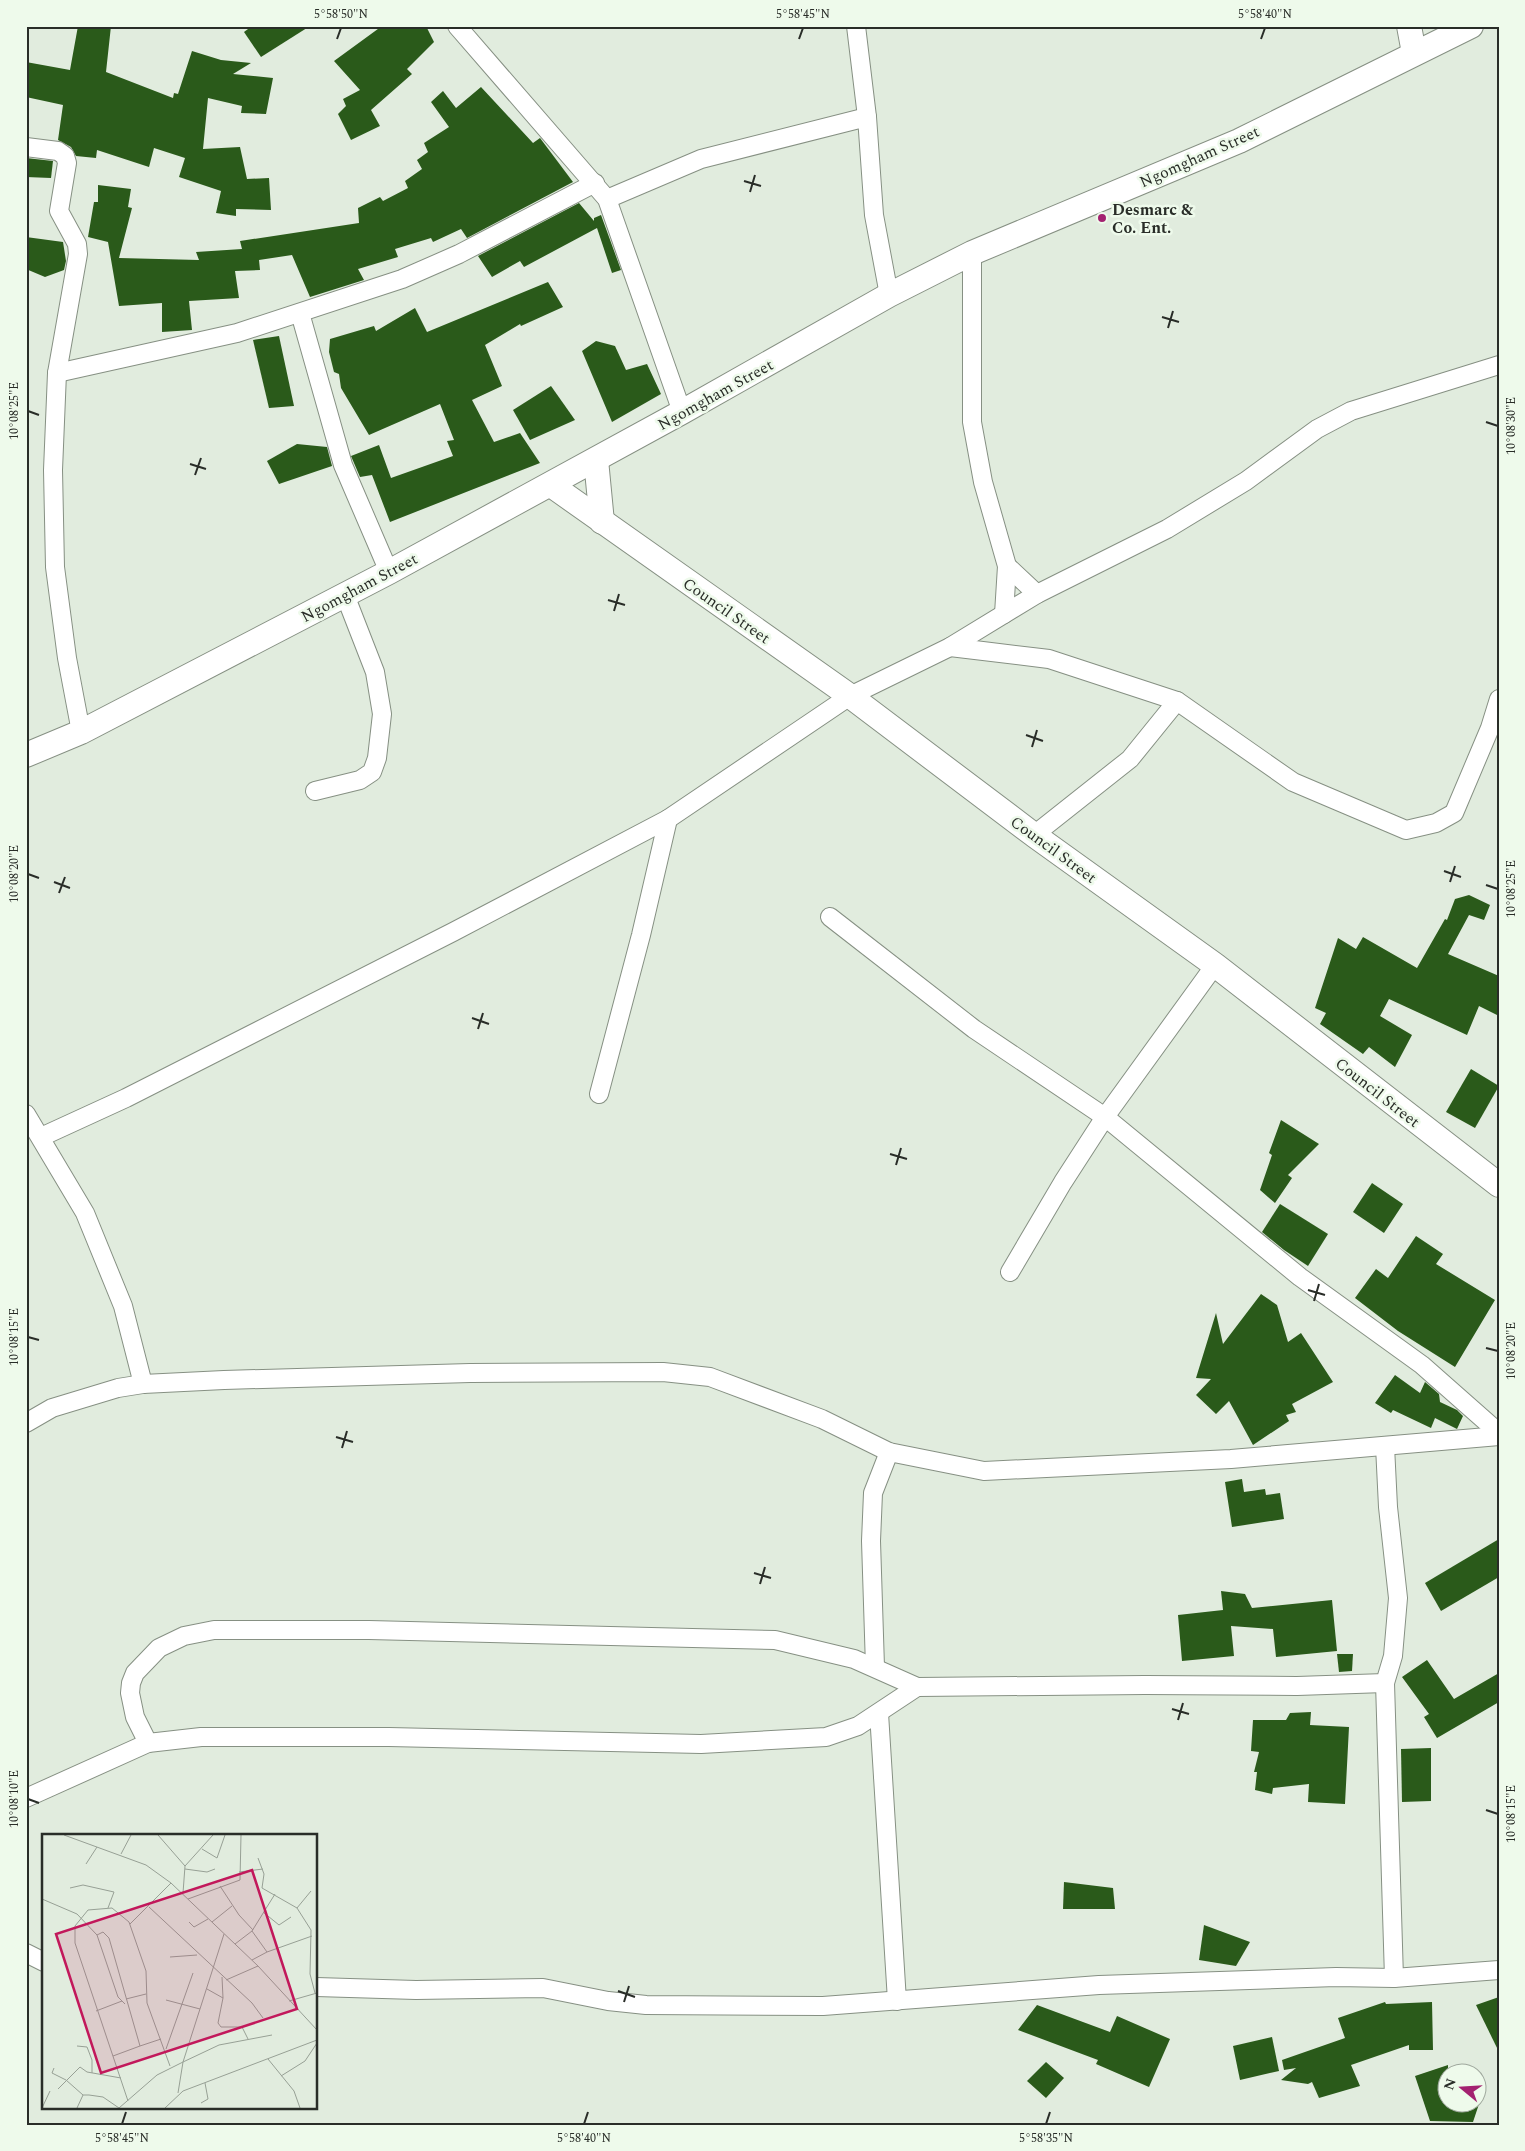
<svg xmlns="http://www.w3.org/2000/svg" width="1525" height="2151" font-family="Spectral,serif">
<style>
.building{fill:#2a5a1a}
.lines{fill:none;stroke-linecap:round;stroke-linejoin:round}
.street-casing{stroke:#869083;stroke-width:20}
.secondary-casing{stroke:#869083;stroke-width:26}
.street{stroke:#fff;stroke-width:18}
.secondary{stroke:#fff;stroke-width:24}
.ticks{fill:none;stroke:#292d28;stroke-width:2}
.poi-dot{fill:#a32170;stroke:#eefaeb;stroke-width:2}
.labels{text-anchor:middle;stroke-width:5;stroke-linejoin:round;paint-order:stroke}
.street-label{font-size:16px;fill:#292d28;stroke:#eefaeb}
.poi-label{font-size:16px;font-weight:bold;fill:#292d28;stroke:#eefaeb;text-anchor:start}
.inset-road{fill:none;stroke:#97a095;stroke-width:1}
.view{fill:#c2185b;fill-opacity:0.15;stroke:#c2185b;stroke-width:2.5}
.inset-edge{fill:none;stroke:#292d28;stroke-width:2.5}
.neatline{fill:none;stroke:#292d28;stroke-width:2}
.ticks-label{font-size:12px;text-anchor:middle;fill:#292d28}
</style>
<rect width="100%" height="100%" fill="#e1ecde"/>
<!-- building -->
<g class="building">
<polygon points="78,26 111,26 106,72 173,98 174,93 178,94 192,51 221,60 251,63 233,74 273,78 266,114 241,113 242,106 208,98 203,149 240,147 247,179 269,178 271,210 236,209 236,216 216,213 221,191 179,177 185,158 154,148 149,167 97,150 96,158 76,156 71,147 58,140 63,105 26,97 26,62 70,70"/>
<polygon points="252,26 310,26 261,57 244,32"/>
<polygon points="382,26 426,26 434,42 407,69 412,74 371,110 380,126 351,140 338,114 346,106 343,99 360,90 334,61"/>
<polygon points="481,87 533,143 540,138 573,182 467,238 461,229 433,242 431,238 395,249 398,257 358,269 364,280 310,297 292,255 259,260 260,270 235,271 239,298 189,301 192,330 162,332 162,303 119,306 108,242 88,237 94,202 98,202 98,185 131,189 128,207 132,208 119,258 199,260 196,252 242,249 240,241 359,223 358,208 380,197 383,201 408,188 405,181 422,169 417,160 428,152 424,143 449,127 431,102 443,91 456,108"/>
<polygon points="26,158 53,161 51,178 26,177"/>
<polygon points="579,203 594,221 594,218 601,215 621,270 612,273 597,228 524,267 520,261 492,277 478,256"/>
<polygon points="26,237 63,242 66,261 64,270 45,277 26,269"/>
<polygon points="548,282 563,307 521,326 520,324 485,345 502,386 472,400 494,442 520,433 540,463 390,522 372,475 360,477 351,456 379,445 391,478 453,456 447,441 454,440 440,404 369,435 341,388 339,374 334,372 329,352 330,339 374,326 376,331 415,308 427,332"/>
<polygon points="279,336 294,406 269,408 253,340"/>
<polygon points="596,341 615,346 626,370 647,364 661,394 612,422 582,351"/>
<polygon points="551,386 575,420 530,440 513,410"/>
<polygon points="297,444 327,447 332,466 279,484 267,461"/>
<polygon points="1469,895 1490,905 1484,920 1469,915 1448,954 1499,976 1499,1016 1479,1006 1467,1035 1389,999 1380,1016 1412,1035 1395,1067 1369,1047 1363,1054 1320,1024 1326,1013 1315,1008 1338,938 1356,949 1363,937 1417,968 1445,919 1447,920 1455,899"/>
<polygon points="1471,1069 1499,1086 1475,1128 1446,1112"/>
<polygon points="1281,1120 1319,1144 1288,1175 1292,1178 1275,1203 1260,1190 1272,1155 1269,1153"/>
<polygon points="1372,1183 1403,1204 1384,1233 1353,1212"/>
<polygon points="1280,1204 1328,1234 1308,1266 1284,1250 1262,1232"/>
<polygon points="1416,1236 1443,1254 1436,1264 1495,1300 1455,1367 1398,1331 1355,1298 1376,1269 1388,1278"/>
<polygon points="1261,1294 1277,1305 1288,1342 1301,1333 1333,1382 1292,1404 1296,1412 1286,1415 1289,1421 1253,1445 1229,1401 1216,1414 1196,1395 1211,1379 1196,1378 1216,1313 1223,1344"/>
<polygon points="1395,1375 1420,1393 1425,1382 1439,1394 1440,1402 1457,1410 1463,1416 1457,1429 1435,1418 1431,1428 1393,1410 1391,1413 1375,1403"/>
<polygon points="1242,1479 1244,1492 1265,1489 1266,1495 1280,1493 1284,1519 1232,1527 1225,1482"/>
<polygon points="1499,1539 1499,1577 1441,1611 1425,1583"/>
<polygon points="1221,1591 1245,1594 1252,1608 1332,1600 1337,1651 1276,1657 1273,1629 1231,1626 1234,1656 1182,1661 1178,1615 1223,1610"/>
<polygon points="1337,1654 1353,1654 1352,1671 1339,1672"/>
<polygon points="1427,1660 1454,1699 1499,1673 1499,1702 1437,1738 1424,1717 1429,1714 1402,1677"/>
<polygon points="1311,1712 1310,1725 1349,1727 1345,1804 1308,1802 1309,1784 1273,1788 1272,1794 1255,1790 1257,1772 1254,1772 1259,1752 1251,1751 1253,1720 1286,1720 1290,1713"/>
<polygon points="1431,1748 1431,1801 1402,1802 1401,1749"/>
<polygon points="1064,1882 1113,1888 1115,1909 1063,1909"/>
<polygon points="1204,1925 1250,1942 1236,1966 1199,1960"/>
<polygon points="1499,1997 1499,2052 1476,2005"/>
<polygon points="1385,2002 1386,2004 1432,2002 1433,2050 1409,2050 1409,2045 1351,2065 1360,2086 1319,2098 1312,2082 1308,2084 1281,2080 1296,2068 1284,2070 1282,2060 1345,2038 1338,2018"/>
<polygon points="1037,2005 1110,2032 1117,2016 1170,2039 1149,2087 1096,2064 1098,2060 1018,2030"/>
<polygon points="1272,2037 1279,2071 1240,2080 1233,2046"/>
<polygon points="1046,2062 1064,2078 1046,2098 1027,2081"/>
<polygon points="1448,2065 1448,2104 1479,2104 1473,2122 1430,2121 1415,2076"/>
</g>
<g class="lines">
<defs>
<g id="street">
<polyline points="457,26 607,199 682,412"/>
<polyline points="856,26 867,117"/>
<polyline points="26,147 58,151 65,156 67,163 59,211 77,244 78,254 57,373 53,470 55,567 67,658 81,732"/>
<polyline points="607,199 701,159 867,117 874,215 889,295"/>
<polyline points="972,253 972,422 983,482 1007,566 1004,614"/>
<polyline points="300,313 343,465 389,572"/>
<polyline points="57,373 237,333 402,279 459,254 595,183"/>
<polyline points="1007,566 1037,594"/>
<polyline points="950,647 1049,659 1177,701 1293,782 1406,830 1436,823 1454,813 1490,728 1499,699"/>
<polyline points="315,791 360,780 372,772 377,758 382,714 375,672 345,595"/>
<polyline points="1034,835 1130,759 1177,701"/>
<polyline points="830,917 974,1029 1105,1117 1300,1277 1422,1365 1499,1433"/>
<polyline points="599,1094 641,935 668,819"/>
<polyline points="26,1114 85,1213 123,1306 143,1384"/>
<polyline points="41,1137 126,1098 453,932 668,819 850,696 950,647 1037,594 1167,529 1246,481 1317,429 1351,411 1499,365"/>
<polyline points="1010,1272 1063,1182 1105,1117 1215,965"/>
<polyline points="26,1423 52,1408 118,1388 143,1384 224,1380 470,1373 663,1372 710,1377 822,1419 889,1452 984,1471 1231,1459 1499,1436"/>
<polyline points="875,1667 871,1541 873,1493 889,1452"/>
<polyline points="1385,1683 1394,1978"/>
<polyline points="879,1713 897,2001"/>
<polyline points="148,1743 135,1717 130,1693 131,1683 135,1673 159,1648 184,1636 214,1630 369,1630 775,1640 854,1659 917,1687 1145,1685 1297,1686 1385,1683 1393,1656 1398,1598 1388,1507 1385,1446"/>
<polyline points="26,1798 148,1743 201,1737 389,1737 701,1744 826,1737 858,1726 917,1687"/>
<polyline points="26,1953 44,1962"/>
<polyline points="316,1987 416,1990 543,1988 608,2001 646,2005 823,2006 1099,1985 1336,1977 1394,1978 1499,1970"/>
</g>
<g id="secondary">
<polyline points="1409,26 1414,53"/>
<polyline points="596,460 602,522"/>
<polyline points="551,485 850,696 1034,835 1215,965 1499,1185"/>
<polyline points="26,755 81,732 389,572 682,412 889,295 972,253 1239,141 1471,26"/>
</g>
</defs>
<!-- street casing -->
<use href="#street" class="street-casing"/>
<!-- secondary casing -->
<use href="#secondary" class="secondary-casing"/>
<!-- street -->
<use href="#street" class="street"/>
<!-- secondary -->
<use href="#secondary" class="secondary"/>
</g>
<!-- ticks -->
<path class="ticks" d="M337,39L341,28M799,39L803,28M1261,39L1265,28M744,181L761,186M750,192L755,175M1162,317L1179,322M1168,328L1173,311M28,411L39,415M1486,422L1498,426M190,464L206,469M195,475L201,458M608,600L625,605M614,611L619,594M1026,735L1043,741M1032,747L1037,730M1444,871L1461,877M28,874L39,878M54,882L70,888M1450,882L1455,866M1486,885L1498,889M59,893L65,877M472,1018L489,1024M478,1029L483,1013M890,1154L907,1159M896,1165L901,1148M1308,1290L1325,1295M1314,1301L1319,1284M28,1337L39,1340M1486,1348L1498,1351M336,1437L353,1442M342,1448L347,1431M754,1573L771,1578M760,1584L765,1567M1172,1709L1189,1714M1178,1720L1183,1703M28,1799L39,1803M1486,1810L1498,1814M618,1991L635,1997M624,2002L629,1986M122,2124L126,2112M584,2124L588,2112M1046,2124L1050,2112"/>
<!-- markers -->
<circle class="poi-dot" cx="1102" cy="218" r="5"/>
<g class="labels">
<!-- street labels -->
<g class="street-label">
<text transform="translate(1199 156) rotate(-24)" y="6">Ngomgham Street</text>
<text transform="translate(715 394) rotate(-29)" y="6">Ngomgham Street</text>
<text transform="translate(359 587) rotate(-28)" y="6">Ngomgham Street</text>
<text transform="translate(727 610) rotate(35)" y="6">Council Street</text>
<text transform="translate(1054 849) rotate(36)" y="6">Council Street</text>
<text transform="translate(1378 1092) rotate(38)" y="6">Council Street</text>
</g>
<!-- poi labels -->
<g class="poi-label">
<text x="1112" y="215">Desmarc &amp;<tspan x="1112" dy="18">Co. Ent.</tspan></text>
</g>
</g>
<!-- overview -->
<g transform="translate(42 1834)">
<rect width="275" height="275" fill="#e1ecde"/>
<path class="inset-road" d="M22,1L104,31L129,49L216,132L275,196M116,1L143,32L141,59M160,15L175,24L183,1M79,20L89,1M216,24L222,40L220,54L255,74L269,96L268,140L273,159M44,30L55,13M143,32L171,1M143,35L165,38L173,35M197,38L221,35M178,52L197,81L211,96M28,54L41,51L72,58L66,74M0,65L35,80L55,101L76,163L83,170M146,65L198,46L199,1M107,73L210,169L221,184M255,74L269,57M221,78L237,91L249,83M147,88L152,93L166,85M170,88L190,72M88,90L129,49M55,101L61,98L67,104L98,212L119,205M193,110L210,97L233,60M225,118L270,102M128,123L155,121M210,126L225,118L210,97M180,143L181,164L176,189L179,193H200L206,205M184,146L216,132M165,155L181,164M84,165L104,160M124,166L158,175M247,167L275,159M54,177L80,167M35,212L45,213L50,226V239M124,215L151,139M71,222L98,212M226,225L252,257L258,274M12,234L10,239L24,246L41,261M239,242L263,227L275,209M16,255L38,233L45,238L79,244M136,259L141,228L177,211L230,201M86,267L33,109V92L46,76L70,74L87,88L104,137L105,169L128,232M159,269L166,265L163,249M0,274L8,257M35,274L41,261H47L61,263L77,274M77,274L115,241L141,228L182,100M123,274L141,257L275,206"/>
<path class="view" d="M210,36L255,175L59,239L14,100Z"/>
<rect width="275" height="275" class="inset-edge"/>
</g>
<!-- border -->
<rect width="1525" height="2151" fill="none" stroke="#eefaeb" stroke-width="55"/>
<!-- north arrow -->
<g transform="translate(1462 2088) rotate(288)"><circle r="24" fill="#eefaeb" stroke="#9fa89d"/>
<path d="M0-4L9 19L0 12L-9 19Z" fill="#a32170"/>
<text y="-8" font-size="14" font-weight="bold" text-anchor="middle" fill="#292d28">N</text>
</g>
<rect x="28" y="28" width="1470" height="2096" class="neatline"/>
<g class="ticks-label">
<text x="341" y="18">5°58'50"N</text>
<text x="803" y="18">5°58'45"N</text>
<text x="1265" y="18">5°58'40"N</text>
<text transform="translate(14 411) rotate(-90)" y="4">10°08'25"E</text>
<text transform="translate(1511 426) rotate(-90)" y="4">10°08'30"E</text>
<text transform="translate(14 874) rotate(-90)" y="4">10°08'20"E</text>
<text transform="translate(1511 889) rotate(-90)" y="4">10°08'25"E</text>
<text transform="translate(14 1337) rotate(-90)" y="4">10°08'15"E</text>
<text transform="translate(1511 1351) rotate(-90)" y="4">10°08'20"E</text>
<text transform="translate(14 1799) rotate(-90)" y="4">10°08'10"E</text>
<text transform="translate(1511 1814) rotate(-90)" y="4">10°08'15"E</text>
<text x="122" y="2142">5°58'45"N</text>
<text x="584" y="2142">5°58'40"N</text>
<text x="1046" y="2142">5°58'35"N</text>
</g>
</svg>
